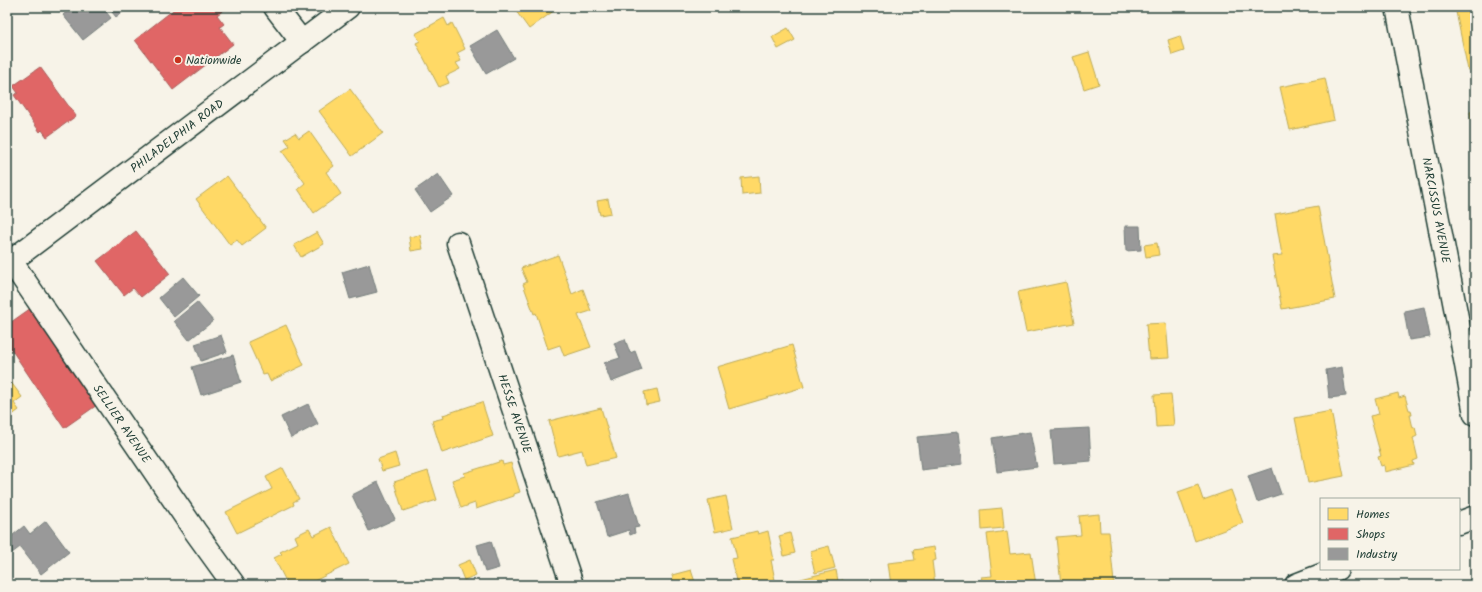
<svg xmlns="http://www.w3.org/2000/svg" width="1482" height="592" font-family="Kalam,sans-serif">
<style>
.homes{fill:#ffd966;stroke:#bcaa57}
.shops{fill:#e06666;stroke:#a65a57}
.industry{fill:#999;stroke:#747d7b}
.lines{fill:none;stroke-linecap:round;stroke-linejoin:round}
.minor-casing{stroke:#1f3d34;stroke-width:25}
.major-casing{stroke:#1f3d34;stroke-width:25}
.minor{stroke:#f7f3e8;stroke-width:22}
.major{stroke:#f7f3e8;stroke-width:22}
.poi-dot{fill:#c8321e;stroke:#f7f3e8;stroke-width:1.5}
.labels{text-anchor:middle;stroke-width:4;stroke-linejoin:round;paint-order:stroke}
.poi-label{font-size:12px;fill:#1f3d34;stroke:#f7f3e8;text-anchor:start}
.street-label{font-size:12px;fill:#1f3d34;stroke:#f7f3e8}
</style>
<rect width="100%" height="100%" fill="#f7f3e8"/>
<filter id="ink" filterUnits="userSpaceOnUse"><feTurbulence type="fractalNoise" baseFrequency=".025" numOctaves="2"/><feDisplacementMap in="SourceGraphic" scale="8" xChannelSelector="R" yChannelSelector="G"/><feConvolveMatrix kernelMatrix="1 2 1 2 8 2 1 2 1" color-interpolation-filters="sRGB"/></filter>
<g filter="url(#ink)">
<!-- homes -->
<g class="homes">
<polygon points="513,7 559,7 529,29"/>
<polygon points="1455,7 1475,7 1475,68 1468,70"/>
<polygon points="444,18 448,26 452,23 465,49 457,53 461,61 456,63 460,69 446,76 449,83 439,87 416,43 420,41 415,34"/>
<polygon points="788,28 795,40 778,49 772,37"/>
<polygon points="1180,36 1184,51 1172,55 1168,40"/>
<polygon points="1089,52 1099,84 1084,89 1073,57"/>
<polygon points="1325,78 1334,120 1290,130 1280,87"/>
<polygon points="350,89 383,133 352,156 319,111"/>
<polygon points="1475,96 1475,119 1471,120 1470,112 1474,111 1473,97"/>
<polygon points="309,131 334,166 326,172 341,194 314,213 298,189 305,183 282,151 290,146 285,139 295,133 299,138"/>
<polygon points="227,176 266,228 242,246 237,240 230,245 196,199"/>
<polygon points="759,176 760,193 742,195 741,178"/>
<polygon points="608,199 611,213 600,215 597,201"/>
<polygon points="1318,206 1335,299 1282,309 1272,256 1282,255 1275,214"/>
<polygon points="317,232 324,244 301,257 294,245"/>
<polygon points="420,235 423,249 411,251 409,237"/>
<polygon points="1157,243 1159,255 1146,257 1144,245"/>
<polygon points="558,255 572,294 583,289 591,311 578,315 591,347 564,356 560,345 548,349 536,313 534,314 523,284 527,282 521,268"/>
<polygon points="1066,282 1074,323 1026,332 1018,292"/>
<polygon points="1166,323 1169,358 1149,359 1146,324"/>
<polygon points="286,325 304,365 270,381 267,374 263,375 248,342"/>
<polygon points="792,345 804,387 729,409 717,367"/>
<polygon points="7,377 22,397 14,403 19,410 7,419"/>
<polygon points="657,389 660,402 646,405 644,392"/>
<polygon points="1398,393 1399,398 1405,396 1409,410 1411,410 1412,415 1410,415 1413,428 1415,427 1417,436 1413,438 1418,459 1413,461 1414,465 1385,472 1384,465 1381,466 1378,457 1381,456 1370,416 1379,414 1375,399"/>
<polygon points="1171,394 1174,426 1156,427 1154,395"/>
<polygon points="482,402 493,436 442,453 432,421 444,418 443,415"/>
<polygon points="601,408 616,458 586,465 582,450 558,456 549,421"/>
<polygon points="1331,411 1344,476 1308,483 1295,418"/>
<polygon points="395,453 399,466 382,471 378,459"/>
<polygon points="502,461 503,465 511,463 520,492 514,494 514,496 476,509 475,503 461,508 452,480 465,476 464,473"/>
<polygon points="283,468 299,499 293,502 294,505 237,533 226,512 272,489 266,477"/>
<polygon points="428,471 437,500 403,511 394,482"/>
<polygon points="1198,485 1203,500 1231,490 1243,523 1195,541 1178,492"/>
<polygon points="726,496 733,528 715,532 708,500"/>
<polygon points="1002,508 1004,528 982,530 981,510"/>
<polygon points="1099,514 1100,532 1109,532 1114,583 1088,585 1061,585 1056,537 1081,535 1079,516"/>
<polygon points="331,527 349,564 306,585 288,585 274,558 282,554 280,552 298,543 295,536 309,529 313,536"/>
<polygon points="757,531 758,534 768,531 774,560 771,560 776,585 737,585 731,559 737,558 732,537"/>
<polygon points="1007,531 1010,554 1031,552 1036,585 982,585 981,577 992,576 987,534"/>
<polygon points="790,533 795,553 784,556 779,536"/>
<polygon points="829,546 835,568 815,573 810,551"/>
<polygon points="934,547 936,560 932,561 935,585 891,585 888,563 915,560 913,550"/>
<polygon points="470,560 476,575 464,580 458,565"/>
<polygon points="691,570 695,582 700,581 701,585 674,585 672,575"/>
<polygon points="836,570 838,581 843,580 845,585 798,585 797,580"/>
</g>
<!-- shops -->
<g class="shops">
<polygon points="177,7 224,7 225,9 217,15 224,24 220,27 233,44 173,90 135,40"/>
<polygon points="40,67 76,116 47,137 42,130 40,132 14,95 18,93 13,86"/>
<polygon points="136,231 170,274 141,297 133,288 124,295 97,261"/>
<polygon points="31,308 97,405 64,428 7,343 7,325"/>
</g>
<!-- industry -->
<g class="industry">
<polygon points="72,7 102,7 111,18 83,40 63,15"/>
<polygon points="108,7 129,7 116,17"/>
<polygon points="497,30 514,58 486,74 470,46"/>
<polygon points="438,174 453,196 430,212 415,190"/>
<polygon points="1125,226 1140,226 1141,250 1126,251"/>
<polygon points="369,264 377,292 350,299 342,272"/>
<polygon points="183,277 199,296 174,317 159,298"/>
<polygon points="197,302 213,321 189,340 174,321"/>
<polygon points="1424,307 1430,337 1409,340 1404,311"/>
<polygon points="221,335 227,352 201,361 195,344"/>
<polygon points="625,339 630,353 635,351 642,370 611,382 604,363 620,358 614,343"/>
<polygon points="233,355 241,382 201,395 192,367"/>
<polygon points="1342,367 1346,396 1329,398 1326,370"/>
<polygon points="308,404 318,424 291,438 281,417"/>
<polygon points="1089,428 1091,461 1054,464 1051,430"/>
<polygon points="1030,432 1037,467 997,472 992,438"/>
<polygon points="958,433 962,465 921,470 917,437"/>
<polygon points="1272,468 1281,494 1257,502 1248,476"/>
<polygon points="378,482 395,519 369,531 352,495"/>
<polygon points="629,493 639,527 634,528 635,533 630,535 629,530 607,537 597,502"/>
<polygon points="46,521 69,552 41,574 20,547 12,553 7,546 7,540 24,526 30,534"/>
<polygon points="491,541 499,568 485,572 477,545"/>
</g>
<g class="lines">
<defs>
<g id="minor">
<polyline points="275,7 302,42"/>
<path id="s1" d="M1397,7L1461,338L1475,414"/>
<path id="s2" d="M458,243L572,585"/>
<path id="s3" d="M11,261L195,531L234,585"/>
<polyline points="1459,523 1475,517"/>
<polyline points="1296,585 1337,569"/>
</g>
<g id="major">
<path id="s4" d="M7,264L348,7"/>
</g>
</defs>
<!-- minor casing -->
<use href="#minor" class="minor-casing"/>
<!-- major casing -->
<use href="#major" class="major-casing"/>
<!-- minor -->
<use href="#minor" class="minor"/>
<!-- major -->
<use href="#major" class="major"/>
</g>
</g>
<!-- markers -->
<circle class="poi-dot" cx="178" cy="60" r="4"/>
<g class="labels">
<!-- poi labels -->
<g class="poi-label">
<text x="186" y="64">Nationwide</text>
</g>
<!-- street labels -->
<g class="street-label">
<text dy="4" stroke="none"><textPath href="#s4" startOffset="213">PHILADELPHIA ROAD</textPath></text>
<text dy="4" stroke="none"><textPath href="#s1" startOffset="207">NARCISSUS AVENUE</textPath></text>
<text dy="4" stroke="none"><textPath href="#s2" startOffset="180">HESSE AVENUE</textPath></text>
<text dy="4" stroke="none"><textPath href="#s3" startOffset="197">SELLIER AVENUE</textPath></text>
</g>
</g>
<!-- margin -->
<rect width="1482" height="592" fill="none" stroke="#f7f3e8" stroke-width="24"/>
<rect x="12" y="12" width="1458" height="568" fill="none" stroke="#1f3d34" stroke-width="1.5" filter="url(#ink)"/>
<!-- legend -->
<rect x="1320" y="498" width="140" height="72" fill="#f7f3e8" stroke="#a1aaa0"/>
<rect x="1328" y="508" width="20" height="12" fill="#ffd966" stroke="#a1aaa0"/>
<text x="1356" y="518" font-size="12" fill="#1f3d34">Homes</text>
<rect x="1328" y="528" width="20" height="12" fill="#e06666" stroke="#a1aaa0"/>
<text x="1356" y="538" font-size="12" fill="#1f3d34">Shops</text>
<rect x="1328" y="548" width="20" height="12" fill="#999999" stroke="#a1aaa0"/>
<text x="1356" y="558" font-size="12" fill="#1f3d34">Industry</text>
</svg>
